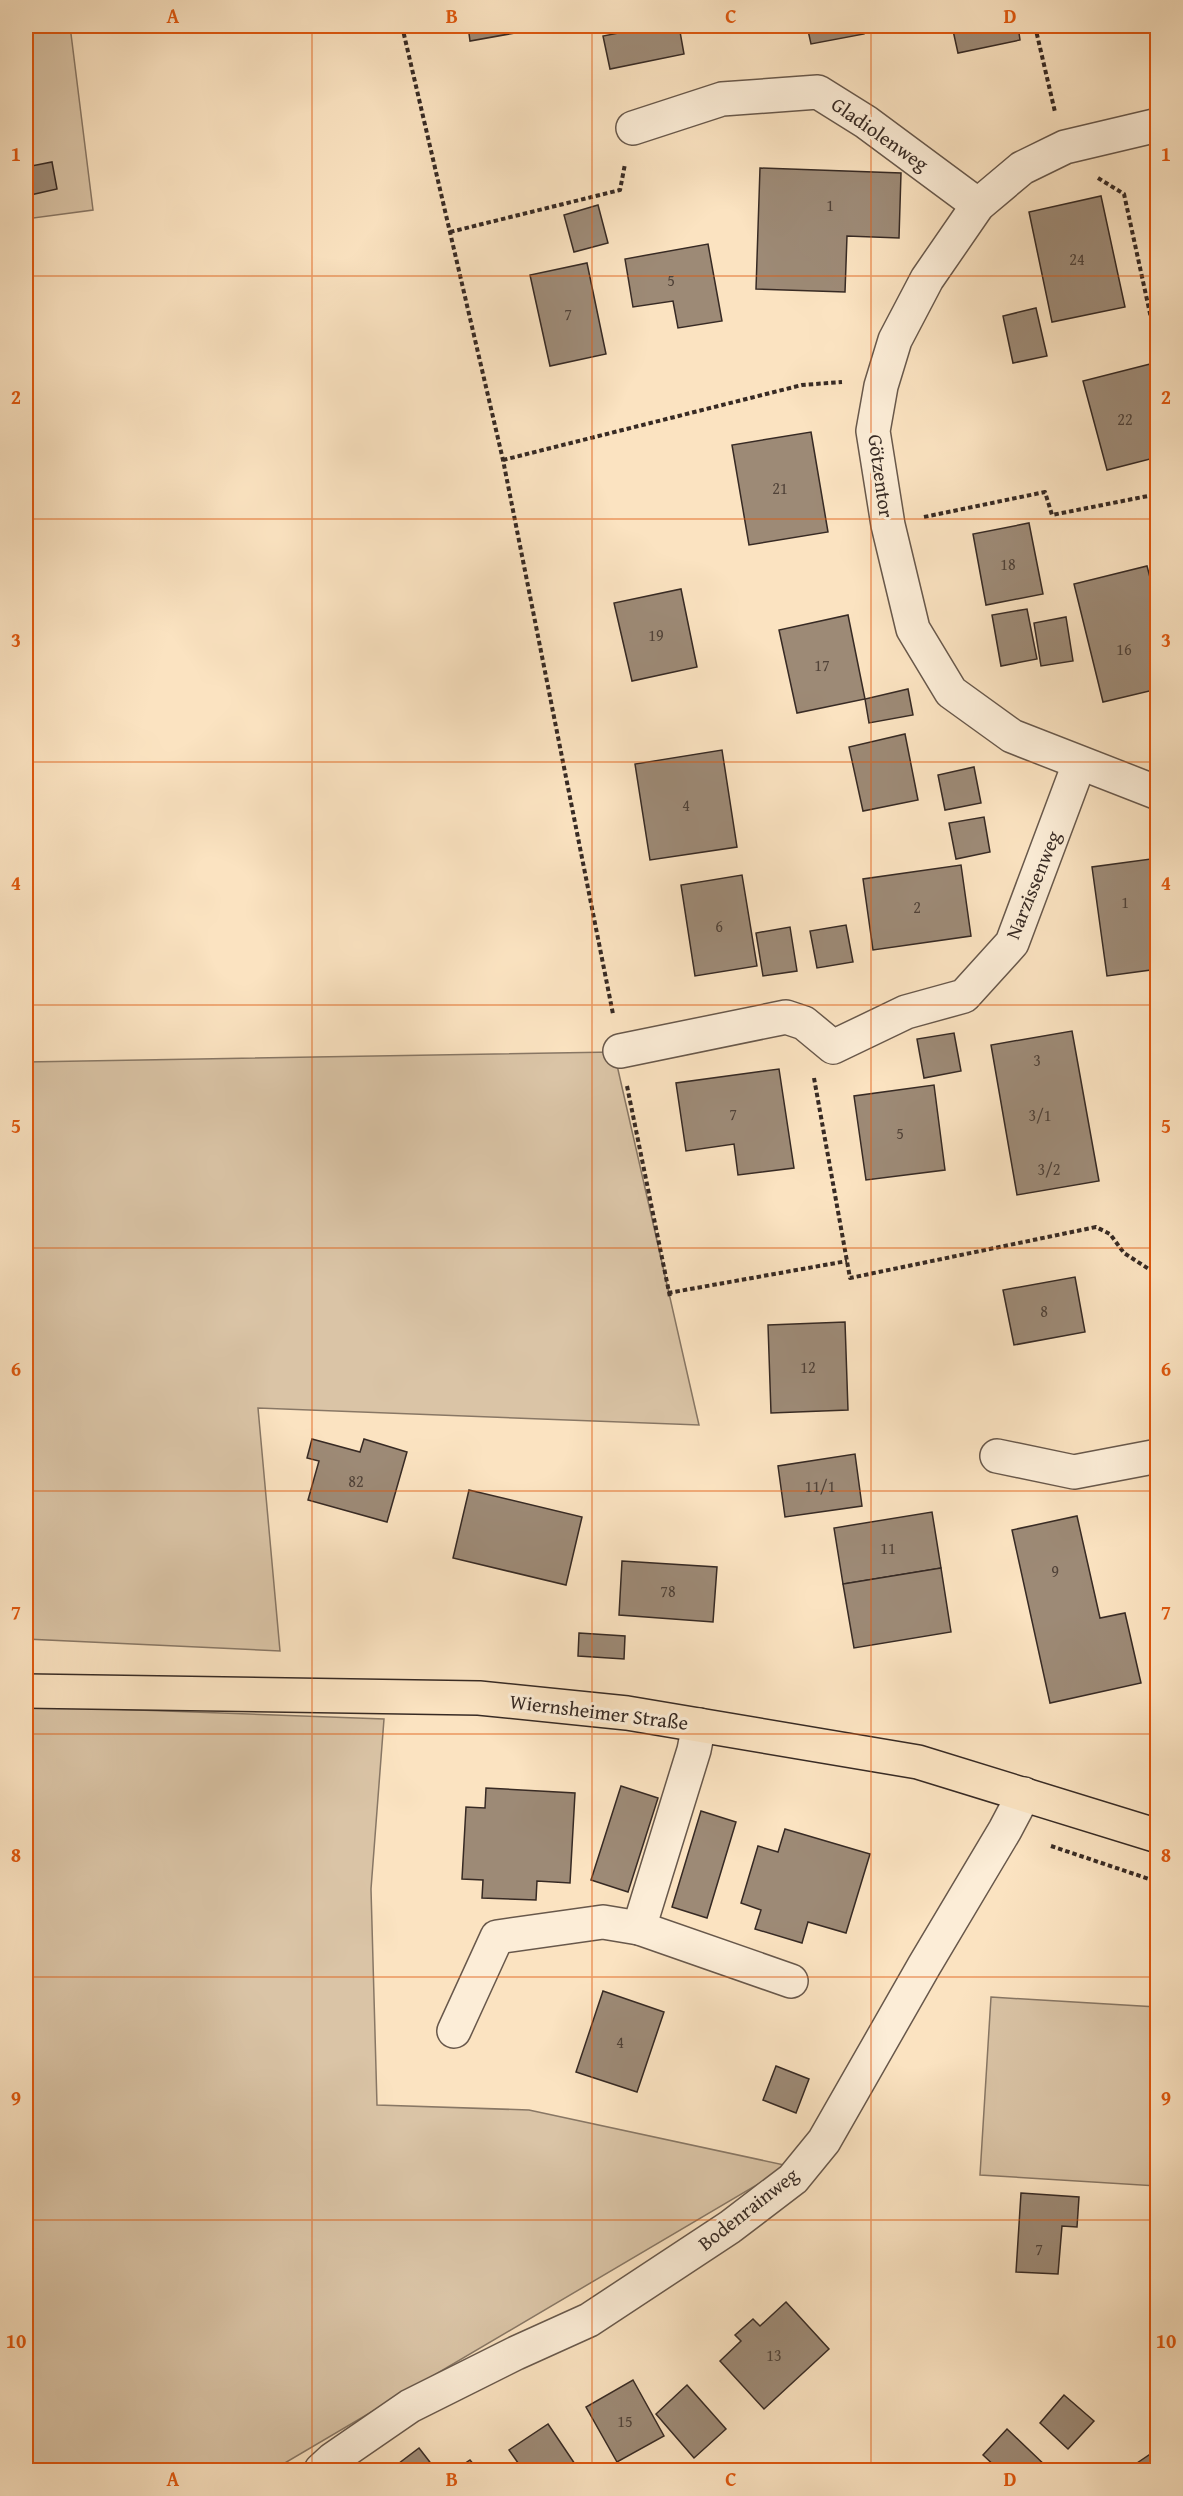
<svg xmlns="http://www.w3.org/2000/svg" width="1183" height="2496" font-family="'Gentium Book Plus',serif">
<style>
.green{fill:#dac4a6;stroke:#887765;stroke-width:1.5}
.building{fill:#9d8a76;stroke:#372a24;stroke-width:1.5}
.lines{fill:none;stroke-linecap:round;stroke-linejoin:round}
.minor-casing{stroke:#68584b;stroke-width:36}
.major-casing{stroke:#372a24;stroke-width:36}
.path{stroke:#372a24;stroke-width:4;stroke-dasharray:4.5 3;stroke-linecap:butt}
.minor{stroke:#fcedd7;stroke-width:33}
.major{stroke:#fbe3c1;stroke-width:33}
.grid{fill:none;stroke:#df570d;stroke-width:1.5;stroke-opacity:0.55}
.labels{text-anchor:middle;stroke-width:6;stroke-linejoin:round;paint-order:stroke}
.number-label{font-size:16px;fill:#504238}
.street-label{font-size:20px;fill:#372a24;stroke:#fcedd7}
.neatline{fill:none;stroke:#df570d;stroke-width:2}
.grid-label{font-size:20px;text-anchor:middle;font-weight:bold;fill:#df570d}
</style>
<rect width="100%" height="100%" fill="#fbe3c1"/>
<filter id="stains"><feTurbulence type="fractalNoise" baseFrequency=".00333" numOctaves="4"/><feColorMatrix values="0 0 0 0 .2 0 0 0 0 .09 0 0 0 0 .02 0 0 0 .5 -.17"/></filter>
<radialGradient id="worn" r=".72"><stop offset=".6" stop-color="#630" stop-opacity="0"/><stop offset="1" stop-color="#630" stop-opacity=".3"/></radialGradient>
<!-- green -->
<g class="green">
<polygon points="26,26 70,26 93,210 26,219"/>
<polygon points="614,1052 699,1425 258,1408 280,1651 26,1639 26,1062"/>
<polygon points="26,1706 384,1719 371,1889 377,2105 529,2110 789,2166 273,2470 26,2470"/>
<polygon points="991,1997 1157,2007 1157,2186 980,2175"/>
</g>
<!-- building -->
<g class="building">
<polygon points="468,26 543,26 543,28 470,41"/>
<polygon points="654,26 679,26 684,54 610,69 603,36"/>
<polygon points="807,26 863,26 864,34 811,44"/>
<polygon points="952,26 1018,26 1020,40 958,53"/>
<polygon points="52,162 57,189 26,196 26,167"/>
<polygon points="760,168 901,173 899,238 847,236 845,292 756,289"/>
<polygon points="1158,177 1158,214 1150,179"/>
<polygon points="1101,196 1125,307 1052,322 1029,212"/>
<polygon points="598,205 608,243 574,252 564,215"/>
<polygon points="708,244 722,321 678,328 673,301 633,307 625,259"/>
<polygon points="587,263 606,354 550,366 530,275"/>
<polygon points="1036,308 1047,356 1013,363 1003,316"/>
<polygon points="1158,362 1158,457 1107,470 1083,381"/>
<polygon points="811,432 828,532 749,545 732,445"/>
<polygon points="1029,523 1043,594 986,605 973,534"/>
<polygon points="1147,566 1158,608 1158,689 1103,702 1074,584"/>
<polygon points="681,589 697,667 632,681 614,603"/>
<polygon points="1027,609 1037,659 1001,666 992,615"/>
<polygon points="848,615 865,699 797,713 779,630"/>
<polygon points="1066,617 1073,661 1041,666 1034,623"/>
<polygon points="908,689 913,715 869,723 865,699"/>
<polygon points="905,734 918,800 863,811 849,747"/>
<polygon points="722,750 737,847 650,860 635,764"/>
<polygon points="974,767 981,803 945,810 938,775"/>
<polygon points="984,817 990,852 956,859 949,823"/>
<polygon points="1158,858 1158,969 1107,976 1092,867"/>
<polygon points="961,865 971,936 873,950 863,879"/>
<polygon points="742,875 757,966 695,976 681,885"/>
<polygon points="846,925 853,962 817,968 810,931"/>
<polygon points="790,927 797,971 763,976 756,933"/>
<polygon points="1072,1031 1099,1181 1017,1195 991,1045"/>
<polygon points="954,1033 961,1071 924,1078 917,1039"/>
<polygon points="1158,1048 1158,1070 1153,1049"/>
<polygon points="779,1069 794,1168 738,1175 734,1144 686,1151 676,1083"/>
<polygon points="934,1085 945,1170 866,1180 854,1096"/>
<polygon points="1075,1277 1085,1332 1014,1345 1003,1290"/>
<polygon points="845,1322 848,1410 771,1413 768,1325"/>
<polygon points="312,1439 360,1452 364,1439 407,1452 387,1522 308,1500 319,1461 307,1458"/>
<polygon points="855,1454 862,1506 785,1517 778,1466"/>
<polygon points="469,1490 582,1517 566,1585 453,1558"/>
<polygon points="932,1512 941,1568 843,1584 834,1528"/>
<polygon points="1077,1516 1100,1618 1125,1613 1141,1683 1050,1703 1012,1530"/>
<polygon points="622,1561 717,1567 713,1622 619,1615"/>
<polygon points="941,1568 951,1632 854,1648 843,1584"/>
<polygon points="579,1633 625,1636 624,1659 578,1656"/>
<polygon points="621,1786 658,1798 628,1892 591,1880"/>
<polygon points="486,1788 575,1793 570,1883 537,1881 536,1900 482,1898 483,1880 462,1879 466,1807 485,1808"/>
<polygon points="701,1811 736,1822 707,1918 672,1907"/>
<polygon points="785,1829 870,1854 846,1933 808,1922 802,1943 755,1929 761,1910 741,1903 758,1846 778,1852"/>
<polygon points="603,1991 664,2012 637,2092 576,2072"/>
<polygon points="776,2066 809,2079 796,2113 763,2100"/>
<polygon points="1021,2193 1079,2197 1077,2227 1062,2226 1058,2274 1016,2272"/>
<polygon points="786,2302 829,2349 764,2409 720,2361 741,2341 735,2335 753,2319 760,2326"/>
<polygon points="633,2380 664,2436 617,2462 586,2407"/>
<polygon points="687,2385 726,2429 694,2458 656,2414"/>
<polygon points="1064,2395 1094,2421 1068,2449 1040,2423"/>
<polygon points="548,2424 579,2470 523,2470 509,2450"/>
<polygon points="1007,2429 1050,2470 999,2470 983,2455"/>
<polygon points="419,2448 436,2470 390,2470"/>
<polygon points="1158,2449 1158,2470 1134,2470 1131,2467"/>
<polygon points="470,2460 478,2470 455,2470"/>
</g>
<g class="lines">
<defs>
<g id="minor">
<polyline points="1158,125 1065,147 1022,168 978,205 927,279 895,340 881,386 873,431 888,525 913,629 951,692 1012,736 1158,793"/>
<polyline points="633,128 722,99 818,92 866,122 978,205"/>
<polyline points="620,1051 786,1017 804,1023 833,1047 906,1012 964,996 1012,943 1079,764"/>
<polyline points="997,1456 1074,1472 1158,1456"/>
<polyline points="639,1928 791,1981"/>
<polyline points="454,2031 497,1937 603,1922 639,1928 694,1750 699,1725"/>
<polyline points="321,2470 333,2459 410,2406 516,2353 589,2320 730,2227 793,2179 824,2141 924,1966 1005,1830 1024,1794"/>
</g>
<polyline id="major" points="26,1691 479,1698 627,1713 918,1762 1158,1836"/>
</defs>
<!-- minor casing -->
<use href="#minor" class="minor-casing"/>
<!-- major casing -->
<use href="#major" class="major-casing"/>
<!-- path -->
<g class="path">
<polyline points="402,26 503,460 613,1014"/>
<polyline points="1035,26 1055,112"/>
<polyline points="1098,178 1124,194 1154,332 1158,332"/>
<polyline points="450,232 620,190 625,164"/>
<polyline points="503,460 802,385 842,382"/>
<polyline points="924,517 1045,492 1052,515 1158,494"/>
<polyline points="814,1078 850,1278 1096,1227 1110,1234 1124,1253 1158,1275"/>
<polyline points="627,1086 670,1297"/>
<polyline points="668,1293 847,1261"/>
<polyline points="1051,1846 1158,1882"/>
</g>
<!-- minor -->
<use href="#minor" class="minor"/>
<!-- major -->
<use href="#major" class="major"/>
</g>
<!-- grid -->
<path class="grid" d="M312,26V2470M592,26V2470M871,26V2470M26,276H1158M26,519H1158M26,762H1158M26,1005H1158M26,1248H1158M26,1491H1158M26,1734H1158M26,1977H1158M26,2220H1158"/>
<g class="labels">
<!-- number labels -->
<g class="number-label">
<text x="830" y="211">1</text>
<text x="1077" y="265">24</text>
<text x="671" y="286">5</text>
<text x="568" y="320">7</text>
<text x="1125" y="425">22</text>
<text x="780" y="494">21</text>
<text x="1008" y="570">18</text>
<text x="656" y="641">19</text>
<text x="1124" y="655">16</text>
<text x="822" y="671">17</text>
<text x="686" y="811">4</text>
<text x="1125" y="908">1</text>
<text x="917" y="913">2</text>
<text x="719" y="932">6</text>
<text x="1037" y="1066">3</text>
<text x="733" y="1120">7</text>
<text x="1040" y="1121">3/1</text>
<text x="900" y="1139">5</text>
<text x="1049" y="1175">3/2</text>
<text x="1044" y="1317">8</text>
<text x="808" y="1373">12</text>
<text x="356" y="1487">82</text>
<text x="820" y="1492">11/1</text>
<text x="888" y="1554">11</text>
<text x="1055" y="1577">9</text>
<text x="668" y="1597">78</text>
<text x="620" y="2048">4</text>
<text x="1039" y="2255">7</text>
<text x="774" y="2361">13</text>
<text x="625" y="2427">15</text>
</g>
<!-- street labels -->
<g class="street-label">
<text transform="translate(880 134) rotate(35)" y="7">Gladiolenweg</text>
<text transform="translate(881 476) rotate(82)" y="7">Götzentor</text>
<text transform="translate(1033 885) rotate(-68)" y="7">Narzissenweg</text>
<text transform="translate(599 1712) rotate(7)" y="7">Wiernsheimer Straße</text>
<text transform="translate(748 2209) rotate(-38)" y="7">Bodenrainweg</text>
</g>
</g>
<!-- margin -->
<rect width="1183" height="2496" fill="none" stroke="#fbe3c1" stroke-width="66"/>
<rect x="33" y="33" width="1117" height="2430" class="neatline"/>
<g class="grid-label">
<text x="173" y="23">A</text>
<text x="452" y="23">B</text>
<text x="731" y="23">C</text>
<text x="1010" y="23">D</text>
<text x="16" y="161">1</text>
<text x="1166" y="161">1</text>
<text x="16" y="404">2</text>
<text x="1166" y="404">2</text>
<text x="16" y="647">3</text>
<text x="1166" y="647">3</text>
<text x="16" y="890">4</text>
<text x="1166" y="890">4</text>
<text x="16" y="1133">5</text>
<text x="1166" y="1133">5</text>
<text x="16" y="1376">6</text>
<text x="1166" y="1376">6</text>
<text x="16" y="1619">7</text>
<text x="1166" y="1619">7</text>
<text x="16" y="1862">8</text>
<text x="1166" y="1862">8</text>
<text x="16" y="2105">9</text>
<text x="1166" y="2105">9</text>
<text x="16" y="2348">10</text>
<text x="1166" y="2348">10</text>
<text x="173" y="2486">A</text>
<text x="452" y="2486">B</text>
<text x="731" y="2486">C</text>
<text x="1010" y="2486">D</text>
</g>
<rect width="100%" height="100%" filter="url(#stains)"/>
<rect width="100%" height="100%" fill="url(#worn)"/>
</svg>
